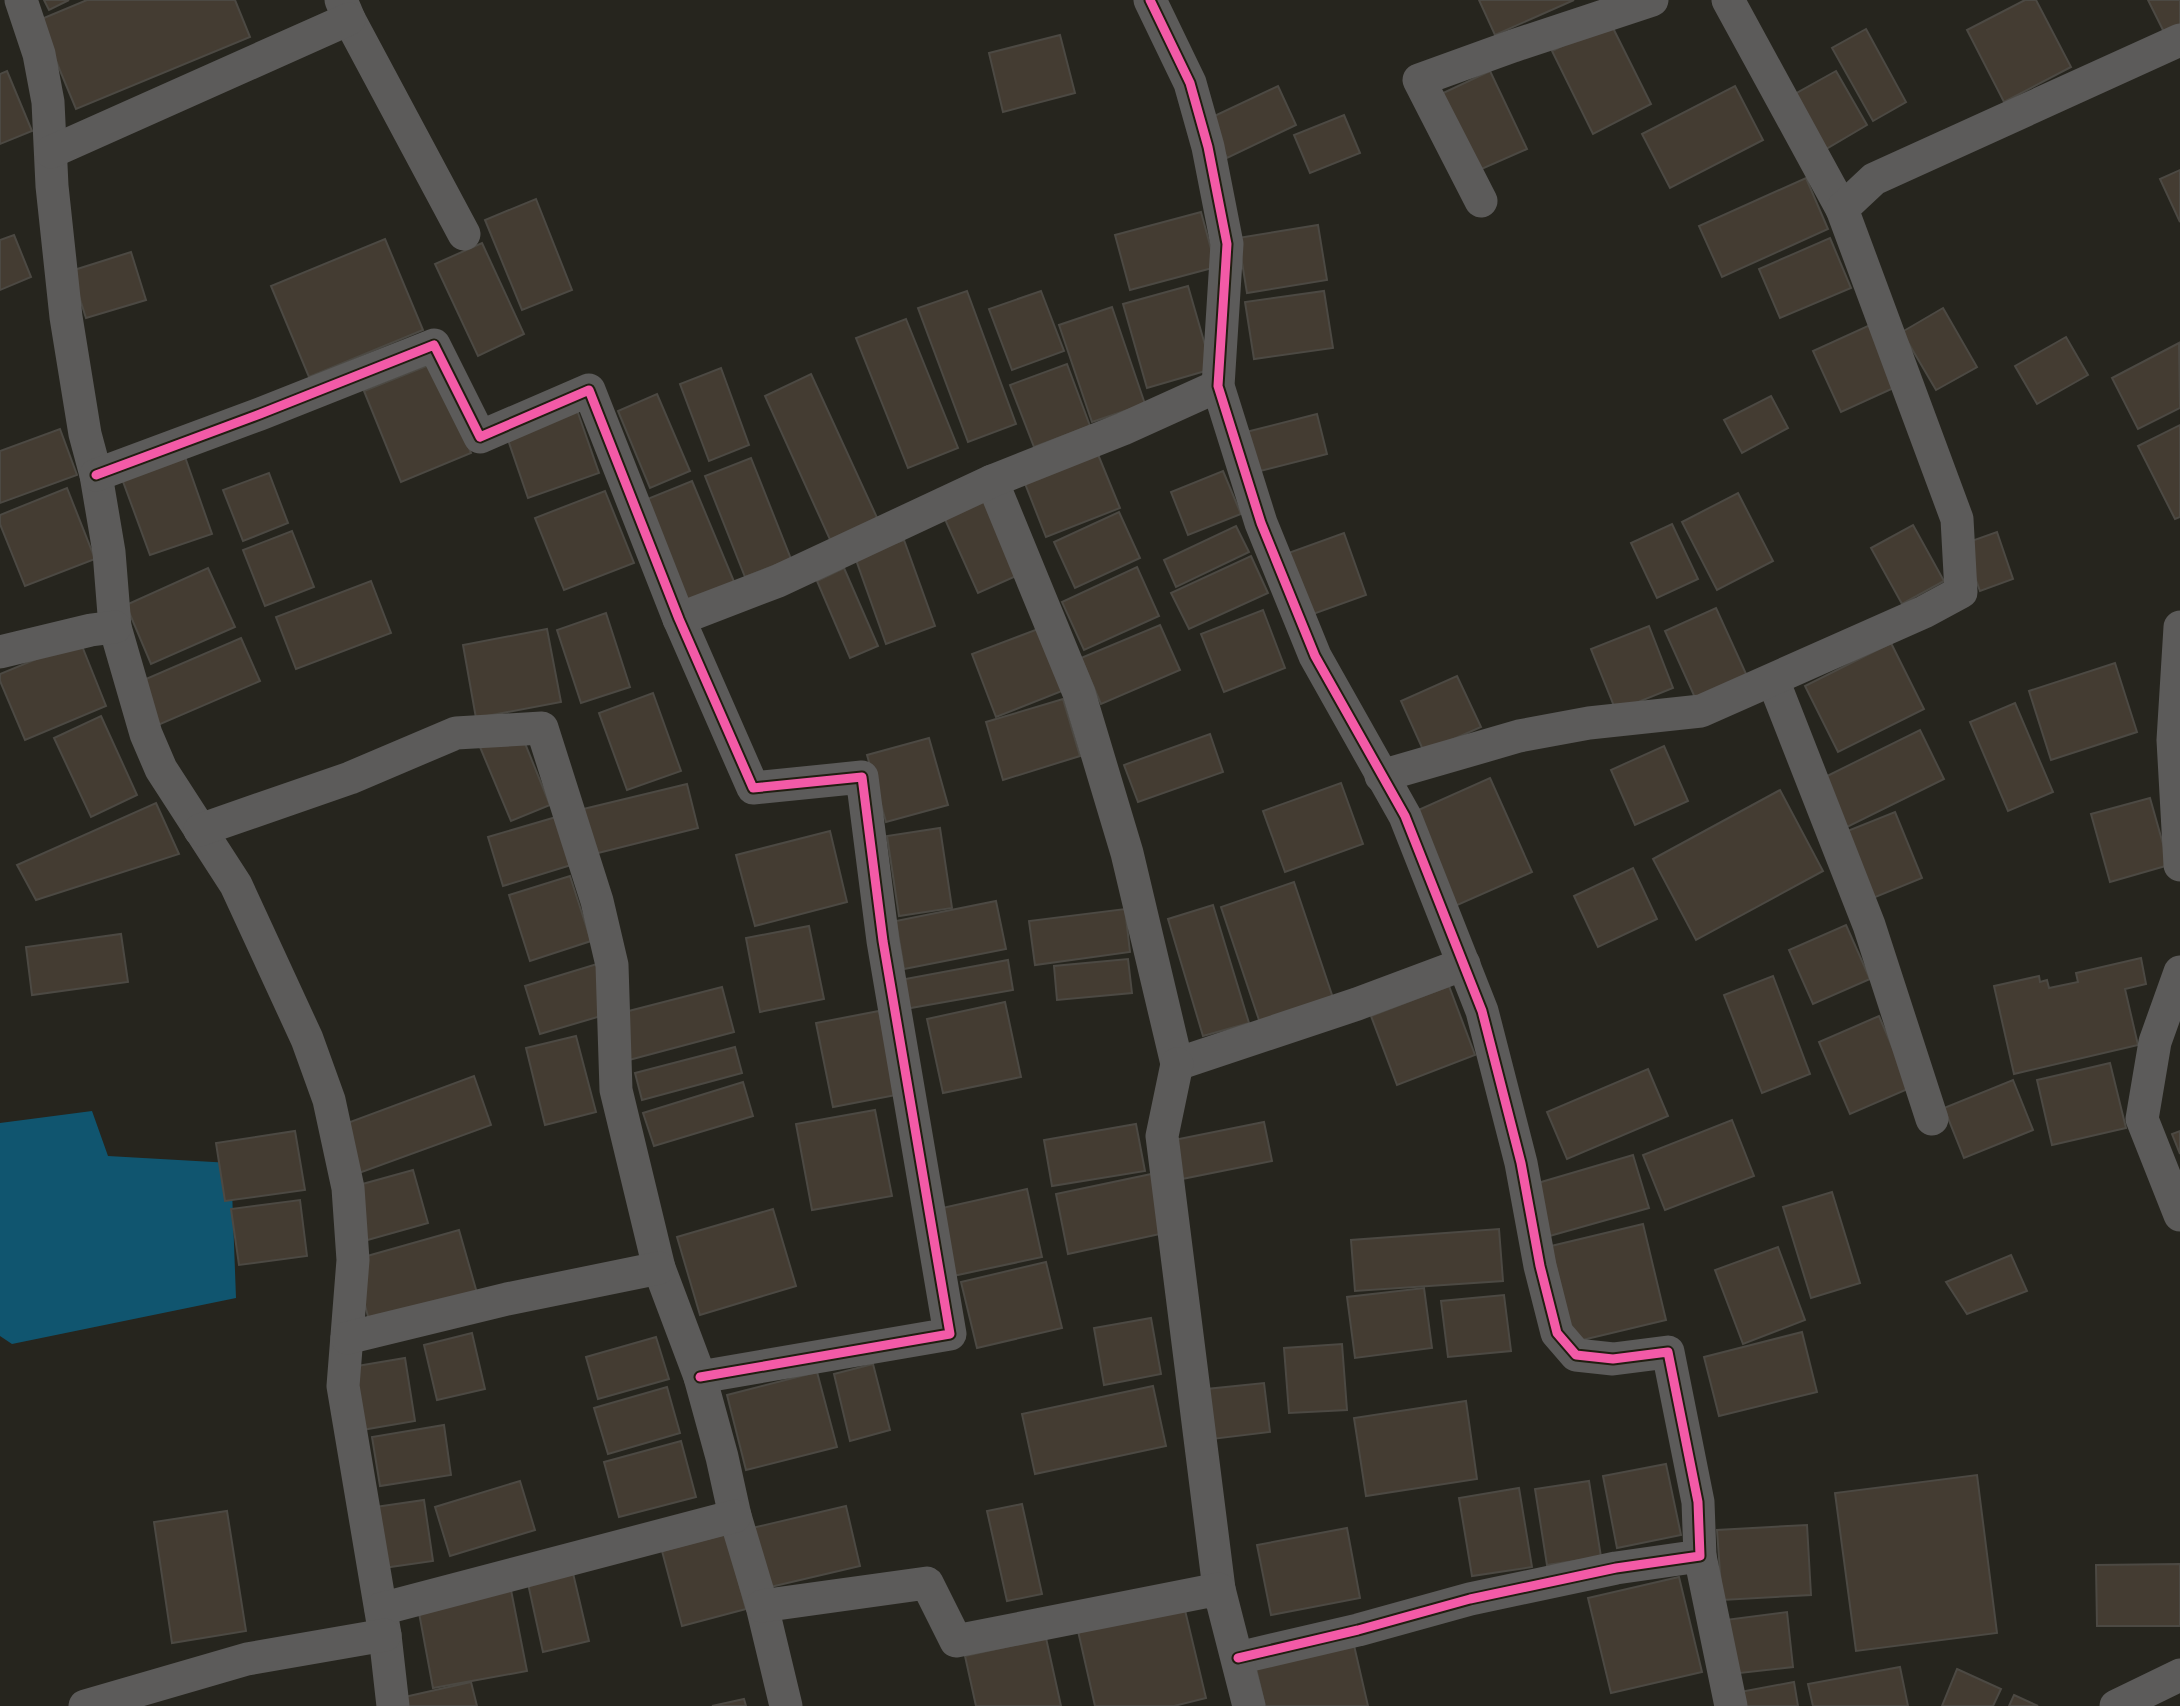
<svg xmlns="http://www.w3.org/2000/svg" width="2180" height="1706" font-family="'Nunito Sans',sans-serif">
<style>
.water{fill:#10556f}
.building{fill:#443c32;stroke:#4c4943;stroke-width:2}
.lines{fill:none;stroke-linecap:round;stroke-linejoin:round}
.minor{stroke:#5c5b5a;stroke-width:33}
.cycleway-casing{stroke:#211e11;stroke-width:13}
.cycleway{stroke:#f35aa7;stroke-width:9}
</style>
<rect width="100%" height="100%" fill="#26251e"/>
<!-- water -->
<polygon class="water" points="92,1111 108,1156 231,1163 236,1298 12,1344 0,1336 0,1123"/>
<!-- building -->
<g class="building">
<polygon points="44,0 69,0 49,10"/>
<polygon points="87,0 235,0 250,37 76,109 39,20"/>
<polygon points="1479,0 1574,0 1495,35"/>
<polygon points="2025,0 2036,0 2071,67 2004,102 1967,30"/>
<polygon points="2148,0 2180,0 2180,28 2166,36"/>
<polygon points="1610,22 1651,104 1593,134 1552,51"/>
<polygon points="1866,29 1906,102 1873,121 1832,48"/>
<polygon points="1060,35 1075,93 1003,112 989,53"/>
<polygon points="7,71 32,131 0,144 0,74"/>
<polygon points="1490,71 1527,149 1477,171 1441,94"/>
<polygon points="1836,71 1867,125 1826,149 1795,94"/>
<polygon points="1278,86 1296,125 1227,158 1208,119"/>
<polygon points="1735,86 1763,140 1670,188 1642,134"/>
<polygon points="1344,115 1360,153 1310,173 1294,135"/>
<polygon points="2180,170 2180,222 2160,179"/>
<polygon points="1806,178 1828,229 1722,277 1699,226"/>
<polygon points="536,199 572,290 522,310 485,220"/>
<polygon points="1201,212 1216,267 1130,290 1115,235"/>
<polygon points="1318,225 1327,280 1247,293 1238,238"/>
<polygon points="14,235 31,277 0,290 0,240"/>
<polygon points="1830,238 1851,288 1780,318 1759,269"/>
<polygon points="385,239 423,330 309,377 271,286"/>
<polygon points="482,243 524,334 478,356 435,264"/>
<polygon points="131,252 146,300 86,318 71,271"/>
<polygon points="1188,286 1212,369 1147,388 1123,304"/>
<polygon points="967,291 1016,424 968,442 918,308"/>
<polygon points="1041,291 1064,351 1012,370 989,309"/>
<polygon points="1324,291 1333,348 1254,359 1245,302"/>
<polygon points="1112,307 1145,404 1092,422 1059,325"/>
<polygon points="1943,308 1977,367 1936,390 1902,332"/>
<polygon points="906,319 958,448 908,468 856,338"/>
<polygon points="1870,325 1898,386 1841,412 1813,351"/>
<polygon points="2066,337 2088,375 2037,404 2015,366"/>
<polygon points="2179,343 2180,408 2138,429 2112,378"/>
<polygon points="434,363 471,453 401,482 364,391"/>
<polygon points="1067,364 1090,426 1034,447 1010,385"/>
<polygon points="721,368 749,445 709,461 680,384"/>
<polygon points="811,374 879,522 832,544 765,396"/>
<polygon points="657,394 690,471 650,488 618,411"/>
<polygon points="1771,396 1788,428 1742,453 1724,420"/>
<polygon points="577,410 599,473 528,498 506,434"/>
<polygon points="1317,414 1327,454 1256,472 1246,432"/>
<polygon points="2180,425 2180,517 2175,519 2138,446"/>
<polygon points="60,429 77,475 0,503 0,451"/>
<polygon points="1097,452 1120,508 1046,537 1024,481"/>
<polygon points="184,454 212,534 150,555 121,476"/>
<polygon points="751,458 791,559 745,577 705,476"/>
<polygon points="1223,471 1241,514 1188,535 1171,492"/>
<polygon points="269,473 288,523 243,541 223,490"/>
<polygon points="692,481 735,584 687,603 645,500"/>
<polygon points="67,488 95,559 25,586 0,524 0,515"/>
<polygon points="605,491 634,563 564,590 535,518"/>
<polygon points="1738,493 1773,561 1717,590 1682,522"/>
<polygon points="991,497 1025,572 978,593 944,517"/>
<polygon points="1119,512 1140,558 1075,588 1054,542"/>
<polygon points="1672,524 1698,579 1657,598 1631,543"/>
<polygon points="1913,525 1944,581 1902,604 1871,548"/>
<polygon points="1236,526 1249,552 1176,587 1164,560"/>
<polygon points="292,531 314,587 265,606 243,550"/>
<polygon points="1997,532 2013,579 1980,591 1963,544"/>
<polygon points="1344,533 1366,595 1302,618 1280,556"/>
<polygon points="904,540 935,626 886,644 855,557"/>
<polygon points="1251,556 1268,593 1189,629 1171,593"/>
<polygon points="1137,567 1159,616 1084,650 1062,602"/>
<polygon points="208,568 235,627 151,664 126,605"/>
<polygon points="844,568 878,646 850,658 817,581"/>
<polygon points="371,581 391,633 296,669 276,617"/>
<polygon points="1716,608 1752,687 1701,711 1665,631"/>
<polygon points="1263,610 1285,668 1224,692 1201,634"/>
<polygon points="606,613 630,687 581,703 557,630"/>
<polygon points="1160,625 1180,670 1101,704 1081,658"/>
<polygon points="1649,626 1673,688 1616,711 1591,649"/>
<polygon points="547,629 561,702 476,718 463,645"/>
<polygon points="1038,629 1062,691 996,717 972,654"/>
<polygon points="241,638 260,681 158,725 139,682"/>
<polygon points="80,641 106,706 25,740 0,681 0,674"/>
<polygon points="1891,643 1924,709 1838,752 1805,686"/>
<polygon points="2115,663 2137,732 2051,760 2029,691"/>
<polygon points="1457,676 1481,727 1424,752 1401,701"/>
<polygon points="653,693 681,771 627,790 599,713"/>
<polygon points="1063,699 1080,756 1003,780 986,722"/>
<polygon points="2015,703 2053,792 2008,811 1970,722"/>
<polygon points="101,716 137,795 91,817 54,738"/>
<polygon points="1920,730 1944,779 1839,831 1815,782"/>
<polygon points="520,731 550,805 511,821 480,747"/>
<polygon points="1210,734 1223,772 1138,802 1124,765"/>
<polygon points="929,738 948,805 886,822 867,755"/>
<polygon points="1664,746 1688,801 1635,825 1611,770"/>
<polygon points="1490,778 1532,872 1446,910 1405,816"/>
<polygon points="1341,783 1363,844 1285,872 1263,811"/>
<polygon points="687,784 698,828 586,856 575,811"/>
<polygon points="1780,790 1823,871 1696,940 1653,859"/>
<polygon points="2150,798 2169,865 2110,882 2091,814"/>
<polygon points="156,803 179,854 36,900 17,865"/>
<polygon points="1895,812 1922,878 1868,900 1840,834"/>
<polygon points="556,817 571,865 503,886 488,837"/>
<polygon points="940,828 952,908 899,916 887,836"/>
<polygon points="830,831 847,902 755,926 736,855"/>
<polygon points="1633,868 1657,919 1598,947 1574,896"/>
<polygon points="570,876 591,941 530,961 509,895"/>
<polygon points="1294,882 1335,1004 1262,1029 1221,907"/>
<polygon points="996,901 1006,949 904,969 896,921"/>
<polygon points="1213,905 1249,1023 1203,1036 1168,919"/>
<polygon points="1125,909 1130,952 1035,965 1029,921"/>
<polygon points="1846,925 1870,979 1813,1004 1789,950"/>
<polygon points="809,926 824,999 760,1012 746,938"/>
<polygon points="121,934 128,982 32,995 26,947"/>
<polygon points="2141,958 2146,984 2125,989 2138,1045 2014,1074 1994,986 2039,976 2040,982 2047,980 2049,988 2078,982 2076,973"/>
<polygon points="1128,959 1132,993 1057,1000 1054,966"/>
<polygon points="1008,960 1013,990 905,1009 900,980"/>
<polygon points="597,964 611,1013 540,1034 525,986"/>
<polygon points="1773,976 1810,1074 1762,1093 1724,995"/>
<polygon points="1449,986 1475,1055 1397,1085 1371,1016"/>
<polygon points="722,987 734,1032 629,1060 617,1014"/>
<polygon points="1005,1002 1021,1077 943,1093 927,1019"/>
<polygon points="879,1011 896,1095 833,1107 816,1023"/>
<polygon points="1879,1016 1910,1088 1850,1114 1819,1042"/>
<polygon points="576,1036 596,1112 545,1125 526,1048"/>
<polygon points="735,1047 742,1073 642,1100 635,1073"/>
<polygon points="2110,1063 2126,1128 2052,1145 2037,1080"/>
<polygon points="1648,1069 1668,1116 1567,1159 1547,1112"/>
<polygon points="474,1076 491,1125 359,1173 342,1125"/>
<polygon points="2013,1080 2033,1130 1964,1158 1944,1108"/>
<polygon points="743,1082 753,1116 654,1146 643,1113"/>
<polygon points="875,1110 892,1196 812,1210 796,1124"/>
<polygon points="1732,1120 1754,1176 1665,1210 1643,1155"/>
<polygon points="1264,1122 1272,1161 1177,1180 1169,1141"/>
<polygon points="1136,1124 1145,1171 1052,1186 1044,1140"/>
<polygon points="295,1131 305,1190 225,1201 216,1143"/>
<polygon points="2180,1131 2180,1154 2172,1134"/>
<polygon points="1633,1155 1649,1208 1546,1237 1531,1185"/>
<polygon points="413,1170 428,1223 364,1241 348,1188"/>
<polygon points="1156,1173 1169,1232 1068,1254 1056,1194"/>
<polygon points="1027,1189 1042,1257 953,1276 938,1209"/>
<polygon points="1832,1192 1860,1283 1811,1298 1783,1207"/>
<polygon points="300,1200 307,1256 239,1265 231,1209"/>
<polygon points="773,1209 796,1286 700,1315 677,1237"/>
<polygon points="1643,1224 1666,1320 1574,1342 1551,1246"/>
<polygon points="1499,1229 1503,1281 1355,1291 1351,1240"/>
<polygon points="459,1230 477,1293 370,1324 353,1260"/>
<polygon points="1778,1247 1805,1320 1743,1344 1715,1270"/>
<polygon points="2011,1255 2027,1291 1967,1314 1946,1282"/>
<polygon points="1046,1262 1062,1328 977,1348 961,1282"/>
<polygon points="1424,1288 1432,1348 1355,1358 1347,1297"/>
<polygon points="1504,1295 1511,1351 1448,1357 1441,1301"/>
<polygon points="1151,1318 1161,1374 1104,1385 1094,1328"/>
<polygon points="1802,1332 1817,1392 1719,1416 1704,1357"/>
<polygon points="472,1333 485,1389 437,1400 424,1345"/>
<polygon points="656,1337 669,1379 598,1399 586,1357"/>
<polygon points="1342,1344 1347,1410 1289,1413 1284,1348"/>
<polygon points="405,1358 415,1421 356,1431 345,1368"/>
<polygon points="873,1364 890,1430 850,1441 834,1374"/>
<polygon points="817,1372 837,1447 746,1470 727,1395"/>
<polygon points="1264,1383 1270,1432 1204,1440 1197,1390"/>
<polygon points="1153,1386 1166,1446 1035,1474 1022,1414"/>
<polygon points="667,1387 680,1433 608,1454 594,1408"/>
<polygon points="1466,1401 1477,1479 1366,1496 1354,1418"/>
<polygon points="444,1425 451,1475 380,1486 372,1437"/>
<polygon points="681,1441 696,1497 619,1517 604,1462"/>
<polygon points="1666,1464 1681,1535 1617,1548 1603,1476"/>
<polygon points="1977,1475 1997,1633 1856,1651 1835,1493"/>
<polygon points="520,1481 535,1530 450,1556 435,1507"/>
<polygon points="1589,1481 1601,1557 1547,1565 1535,1489"/>
<polygon points="1519,1488 1532,1567 1472,1576 1459,1498"/>
<polygon points="424,1500 433,1561 376,1569 368,1508"/>
<polygon points="1022,1504 1042,1594 1007,1601 987,1511"/>
<polygon points="846,1506 860,1566 766,1588 752,1528"/>
<polygon points="227,1511 246,1631 172,1643 154,1522"/>
<polygon points="1807,1525 1811,1595 1722,1600 1717,1530"/>
<polygon points="1347,1528 1360,1598 1271,1615 1257,1545"/>
<polygon points="726,1534 746,1609 682,1626 662,1551"/>
<polygon points="2180,1564 2180,1626 2097,1626 2096,1565"/>
<polygon points="572,1569 589,1641 543,1652 527,1579"/>
<polygon points="1679,1577 1702,1672 1611,1693 1588,1598"/>
<polygon points="510,1585 527,1671 433,1688 417,1602"/>
<polygon points="1184,1606 1206,1698 1174,1706 1095,1706 1078,1631"/>
<polygon points="1787,1612 1793,1667 1731,1674 1725,1620"/>
<polygon points="1046,1638 1061,1706 976,1706 965,1656"/>
<polygon points="1353,1641 1368,1706 1265,1706 1255,1664"/>
<polygon points="1900,1667 1908,1706 1813,1706 1808,1684"/>
<polygon points="1957,1669 2001,1689 1993,1706 1942,1706"/>
<polygon points="471,1682 477,1706 402,1706 400,1698"/>
<polygon points="1794,1682 1798,1706 1743,1706 1740,1692"/>
<polygon points="2014,1695 2038,1706 2009,1706"/>
<polygon points="744,1699 746,1706 712,1706"/>
</g>
<g class="lines">
<!-- minor -->
<g class="minor">
<polyline points="21,0 39,54 48,102 52,186 66,317 85,434 96,475 109,552 115,627 146,734 161,769 236,885 307,1039 329,1100 348,1188 353,1260 343,1386 385,1635 393,1706"/>
<polyline points="341,0 349,19 464,234"/>
<polyline points="1150,0 1190,83 1208,147 1227,244 1218,386 1261,523 1315,656 1405,816 1482,1011 1521,1163 1540,1266 1557,1333 1576,1355 1613,1359 1668,1352 1698,1502 1700,1556 1616,1568 1470,1599 1358,1630 1238,1658"/>
<polyline points="1728,0 1842,209"/>
<polyline points="51,152 349,19"/>
<polyline points="1481,201 1419,80 1513,46 1652,0"/>
<polyline points="96,475 260,414 434,345 480,437 589,390 679,619 753,788 862,777 883,941 950,1334 700,1377"/>
<polyline points="992,481 1079,693 1127,853 1177,1064 1357,1004 1464,964"/>
<polyline points="679,619 778,581 992,481 1123,429 1218,386"/>
<polyline points="2180,627 2173,740 2180,865"/>
<polyline points="0,652 91,630 115,627"/>
<polyline points="1773,680 1869,925 1932,1119"/>
<polyline points="1381,776 1519,736 1589,723 1701,711 1924,612 1961,592 1957,519 1842,209 1874,179 2180,40"/>
<polyline points="200,830 350,778 456,733 542,728 597,901 612,965 616,1090 659,1268 700,1377 722,1457 735,1516 762,1606 786,1706"/>
<polyline points="2180,972 2155,1042 2142,1119 2180,1215"/>
<polyline points="1177,1064 1162,1136 1219,1589"/>
<polyline points="347,1338 507,1299 659,1268"/>
<polyline points="1700,1556 1731,1706"/>
<polyline points="762,1606 927,1583 956,1641 1219,1589 1249,1706"/>
<polyline points="381,1609 735,1516"/>
<polyline points="85,1706 247,1659 385,1635"/>
<polyline points="2116,1706 2180,1675"/>
</g>
<defs>
<g id="cycleway">
<polyline points="1150,0 1190,83 1208,147 1227,244 1218,386 1261,523 1315,656 1405,816 1482,1011 1521,1163 1540,1266 1557,1333 1576,1355 1613,1359 1668,1352 1698,1502 1700,1556 1616,1568 1470,1599 1358,1630 1238,1658"/>
<polyline points="96,475 260,414 434,345 480,437 589,390 679,619 753,788 862,777 883,941 950,1334 700,1377"/>
</g>
</defs>
<!-- cycleway casing -->
<use href="#cycleway" class="cycleway-casing"/>
<!-- cycleway -->
<use href="#cycleway" class="cycleway"/>
</g>
</svg>
